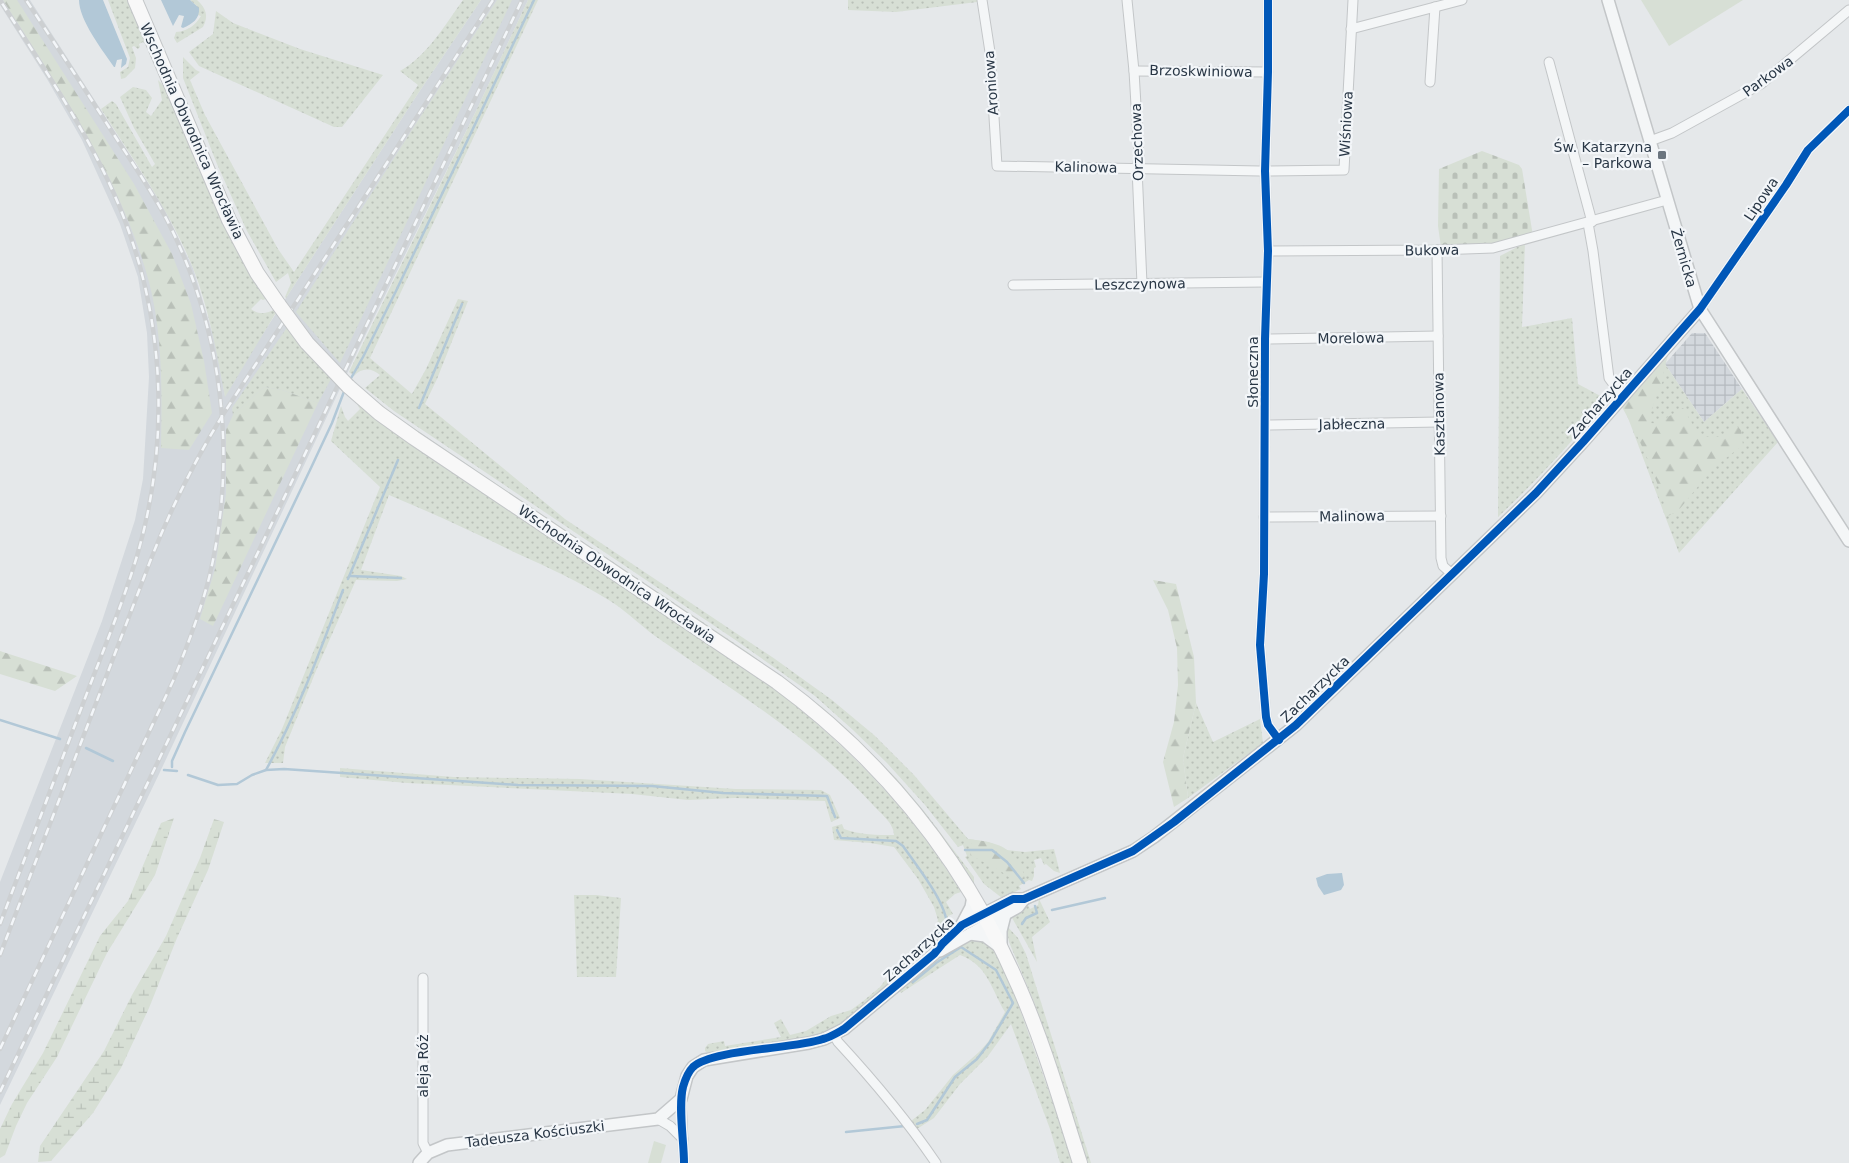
<svg xmlns="http://www.w3.org/2000/svg" width="1849" height="1163" font-family="'DejaVu Sans',sans-serif">
<style>
.built{fill:#d3d8dd}
.industrial{fill:url(#industrial-grid)}
.grass{fill:url(#grass-dots)}
.forest{fill:url(#forest-firs)}
.wetland{fill:url(#wetland-marsh)}
.cemetery{fill:url(#cemetery-stones)}
.pitch{fill:#d7dfd5}
.water{fill:#b2c8d7}
.lines{fill:none;stroke-linecap:round;stroke-linejoin:round}
.stream{stroke:#b2c8d7;stroke-width:2.5}
.minor-casing{stroke:#c3c6c8;stroke-width:11}
.tertiary-casing{stroke:#c3c6c8;stroke-width:14}
.secondary-casing{stroke:#c3c6c8;stroke-width:16}
.minor{stroke:#f4f6f7;stroke-width:9}
.tertiary{stroke:#f4f6f7;stroke-width:11}
.secondary{stroke:#f8f8f8;stroke-width:14}
.rail-casing{stroke:#cdd0d2;stroke-width:4.5}
.rail{stroke:#f3f6f9;stroke-width:2.5;stroke-dasharray:8;stroke-linecap:butt}
.secondary-bridge-casing{stroke:#c3c6c8;stroke-width:16;stroke-linecap:butt}
.secondary-bridge{stroke:#f8f8f8;stroke-width:14}
.cycleway-casing{stroke:#f3f6f9;stroke-width:11}
.cycleway{stroke:#0057b8;stroke-width:8}
.poi-dot{fill:#6b757f;stroke:#f3f6f9;stroke-width:2}
.labels{text-anchor:middle;stroke-width:4.5;stroke-linejoin:round;paint-order:stroke}
.street-label{font-size:14px;fill:#293746;stroke:#f3f6f9}
.poi-label{font-size:14px;fill:#293746;stroke:#f3f6f9;text-anchor:end}
</style>
<defs>
<pattern id="industrial-grid" width="8" height="8" patternUnits="userSpaceOnUse" patternTransform="scale(1.25)"><rect width="8" height="8" fill="#d3d8dd"/><path d="M0 4h8M4 0v8" fill="none" stroke="#b5babf"/></pattern>
<pattern id="grass-dots" width="8" height="8" patternUnits="userSpaceOnUse" patternTransform="scale(1.25)"><rect width="8" height="8" fill="#d7dfd5"/><path d="M2 2h.1M6 6h.1" fill="none" stroke="#b9c0b8" stroke-width="1.8" stroke-linecap="round"/></pattern>
<pattern id="forest-firs" width="22" height="20" patternUnits="userSpaceOnUse" patternTransform="scale(1.25)"><rect width="22" height="20" fill="#d7dfd5"/><path d="M5 1l3.5 6h-7zM16 11l3.5 6h-7z" fill="#b9c0b8"/></pattern>
<pattern id="wetland-marsh" width="20" height="14" patternUnits="userSpaceOnUse" patternTransform="scale(1.25)"><rect width="20" height="14" fill="#d7dfd5"/><path d="M1 5h8M5 5V1M11 12h8M15 12V8" fill="none" stroke="#b9c0b8"/></pattern>
<pattern id="cemetery-stones" width="16" height="16" patternUnits="userSpaceOnUse" patternTransform="scale(1.25)"><rect width="16" height="16" fill="#d7dfd5"/><path d="M2 7V4a2 2 0 0 1 4 0v3zM10 15v-3a2 2 0 0 1 4 0v3z" fill="#b9c0b8"/></pattern>
</defs>
<rect width="100%" height="100%" fill="#e5e8ea"/>
<!-- built -->
<polygon class="built" points="0,0 30,0 163,206 193,268 216,345 225,396 255,346 417,95 481,0 528,0 477,109 361,344 160,772 0,1105 0,882 102,621 135,520 143,479 149,377 147,333 138,277 120,224 82,140 47,79 0,5"/>
<!-- industrial -->
<polygon class="industrial" points="1692,333 1705,333 1742,389 1704,422 1665,364"/>
<!-- grass -->
<g class="grass">
<polygon points="108,0 127,0 148,47 143,42 139,44 140,47 138,49 134,46 132,47 136,58 135,68 125,78 121,79 120,72 128,67 130,58"/>
<path d="M190,0H197C206,8 209,16 203,27L177,43L174,38L176,32C189,31 195,25 201,16L198,15L197,6Z"/>
<path d="M463,0H481L417,95L286,298L285,297L291,283L288,273L276,282L247,231L217,164L183,78V57L196,70L200,72L190,80L205,115L278,249L294,272L418,85L400,71C427,56 445,25 463,0Z"/>
<polygon points="497,0 512,0 340,363 296,312 417,122"/>
<path d="M528,0H538L370,358L412,394L426,369L458,299L468,301L437,379L425,404L565,519L775,659L832,700L874,735L914,775L968,839L988,842L1007,850L1025,852L1054,849L1060,873L1054,871L1046,864L1044,865L1041,858L1034,860L1036,867L1034,868V876L1032,881L1029,880L1019,886L1021,889L1002,898L984,884L965,857L967,856L963,845L958,847L925,805L887,763L853,730L815,696L734,639L394,411L365,388L380,375C372,368 362,367 354,376L349,372L477,109Z"/>
<polygon points="848,0 977,0 977,2 896,12 848,10"/>
<polygon points="216,11 233,23 300,49 383,75 342,127 334,127 199,66 189,52 213,34"/>
<path d="M158,80L165,87L198,168L237,247L268,298L263,300L261,299L251,309C259,315 267,314 275,309L277,311L225,397C217,354 209,309 193,268C170,211 134,161 101,109L112,101L116,104L152,167L155,164L134,128L120,97L133,87L146,90L152,98L146,112L151,116L162,100Z"/>
<path d="M1525,243L1522,327L1572,318L1578,384L1606,399C1573,442 1537,480 1498,517L1500,256Z"/>
<polygon points="288,326 332,377 318,403 282,390 264,387 233,415 232,408"/>
<polygon points="1665,364 1704,422 1742,389 1778,442 1679,553 1625,410"/>
<path d="M363,390L393,414L431,440L749,653L822,707L848,730L897,779L924,811L974,877V885C959,862 945,840 928,818C898,778 860,742 822,709L391,415Z"/>
<path d="M359,401L772,687C846,744 912,811 961,892L955,894L946,902L953,914L948,916V923L950,924L947,929L943,927L938,929L943,936L848,1021L820,1036L717,1052L708,1053L705,1051V1048L708,1044L724,1041L725,1046L781,1037L774,1023L781,1019L790,1035L806,1031L831,1016L851,1010L862,1002L880,987L894,969L906,962L917,951L935,928L938,920L934,907L918,879L894,847L870,843L834,840L832,827L842,824L844,829C860,835 877,835 894,835C894,823 880,813 873,805C810,736 730,689 655,636C639,624 624,609 607,599C578,581 547,567 516,553C474,532 432,513 389,495L361,570L401,576L407,579L397,581L356,580L318,666L285,747L283,763H265L282,729L380,487L331,441L341,406L345,417L348,421L360,409L357,404Z"/>
<polygon points="1196,703 1213,742 1260,719 1263,743 1188,798 1183,758"/>
<polygon points="340,768 454,777 580,779 736,789 821,790 830,795 840,818 831,822 825,801 735,798 688,800 632,794 407,783 340,777"/>
<polygon points="574,895 596,895 621,898 616,977 577,977"/>
<polygon points="1039,899 1050,922 1032,937 1037,962 1011,916 1013,913 1028,905 1030,909 1038,905"/>
<polygon points="1006,925 1018,938 1026,954 1091,1163 1088,1163 1034,1002 1009,942"/>
<path d="M975,936L995,948L1016,998L1074,1163H1060L1050,1129L1011,1024L988,1056L960,1084L934,1118L917,1129L911,1121L925,1110L953,1075L979,1052L988,1042L1005,1012C991,989 988,965 960,955L901,993L898,989L937,957Z"/>
</g>
<!-- forest -->
<g class="forest">
<path d="M3,0H17L134,184L172,254L191,304L204,361L212,413L189,450L161,448C162,393 163,336 149,282C121,178 60,90 3,0Z"/>
<path d="M1666,354L1668,355L1664,370L1663,381L1658,390L1648,422L1656,424L1683,408L1700,437H1721L1736,425L1741,430L1743,445L1713,468L1678,511L1668,516C1657,478 1641,441 1622,407L1638,385Z"/>
<polygon points="264,387 282,390 318,403 213,626 200,619 215,569 226,494 226,430 233,415"/>
<polygon points="1153,580 1176,584 1194,657 1196,703 1183,758 1188,798 1174,807 1163,762 1174,722 1178,685 1177,648 1168,610"/>
<polygon points="0,651 6,653 77,676 55,691 0,674"/>
<path d="M968,839C1001,843 1012,846 1026,878L1016,882L999,870L970,855L972,844Z"/>
</g>
<!-- wetland -->
<g class="wetland">
<polygon points="174,818 155,875 107,953 57,1057 27,1103 16,1126 5,1155 0,1158 0,1129 12,1104 43,1053 100,936 128,901 161,823"/>
<polygon points="214,819 224,822 208,870 177,938 149,1008 121,1068 93,1113 51,1161 38,1162 40,1146 104,1051 132,995 166,936 200,858"/>
</g>
<!-- cemetery -->
<polygon class="cemetery" points="1482,151 1519,165 1522,169 1533,236 1488,245 1441,247 1438,226 1439,169"/>
<!-- pitch -->
<g class="pitch">
<polygon points="1641,0 1743,0 1669,46"/>
<polygon points="654,1141 666,1145 661,1163 648,1163"/>
</g>
<!-- water -->
<g class="water">
<path d="M79,0H103L127,59L126,64L121,68L122,59L117,60L115,67H114C103,51 79,20 79,0Z"/>
<path d="M161,0H190L199,8C200,19 192,24 183,28L181,27L184,16L179,15L173,26Z"/>
<polygon points="1342,873 1344,885 1341,890 1324,895 1318,886 1316,878 1327,874"/>
</g>
<g class="lines">
<!-- stream -->
<g class="stream">
<polyline points="350,380 363,357 396,291 534,0"/>
<polyline points="419,408 462,304"/>
<polyline points="350,576 401,578"/>
<polyline points="348,579 398,460"/>
<polyline points="0,720 60,739"/>
<polyline points="86,748 113,761"/>
<polyline points="172,767 172,761 185,732 310,470 332,423 345,389"/>
<polyline points="164,770 177,771"/>
<path d="M266,770C298,712 320,651 343,590"/>
<polyline points="188,775 218,785 237,784 252,775 266,770 284,769 518,785 652,786 723,793 827,796 835,817"/>
<path d="M837,830L841,838L896,841L903,846C916,865 947,903 947,926L909,964"/>
<polyline points="965,850 992,850 1007,862 1024,883"/>
<polyline points="1052,910 1105,898"/>
<polyline points="1022,924 1026,918 1037,913 1035,906"/>
<polyline points="913,982 936,963 961,947 996,970 1013,1003 990,1042 977,1059 955,1077 927,1120 917,1124"/>
<polyline points="846,1132 905,1126"/>
</g>
<defs>
<g id="minor">
<polyline points="982,0 990,52 997,166 1260,171 1344,170 1353,0"/>
<polyline points="1127,0 1134,71 1139,157 1137,168 1142,284"/>
<polyline points="1268,0 1268,72 1265,171 1268,251 1265,339 1264,574 1260,645 1266,717 1268,725 1279,740"/>
<polyline points="1351,29 1462,0"/>
<polyline points="1549,62 1592,222"/>
<polyline points="1134,71 1268,72"/>
<polyline points="1430,82 1435,7"/>
<polyline points="1650,141 1672,133 1761,84 1849,10"/>
<polyline points="1588,223 1593,251 1609,378 1623,397"/>
<polyline points="1437,250 1441,558 1443,566 1452,574"/>
<polyline points="1268,251 1437,250 1493,248 1667,200"/>
<polyline points="1013,285 1266,282"/>
<polyline points="1700,309 1786,185 1808,150 1849,110"/>
<polyline points="1265,339 1438,336"/>
<polyline points="1265,425 1439,422"/>
<polyline points="1264,517 1441,516"/>
<polyline points="423,978 423,1143 428,1153"/>
<path d="M834,1035L838,1042C874,1081 906,1119 936,1163"/>
<polyline points="681,1099 684,1163"/>
<polyline points="658,1119 670,1126 683,1139"/>
</g>
<g id="tertiary">
<polyline points="1608,0 1700,309 1849,541"/>
<polyline points="961,926 971,907 973,896"/>
<polyline points="970,934 985,936 1001,948"/>
<polyline points="1001,948 1001,931 1005,915"/>
<polyline points="940,951 1018,907 1024,899"/>
<polyline points="419,1163 428,1153 447,1145 658,1119 681,1099 687,1076 693,1067 704,1060 809,1043 824,1039 844,1029 934,954 943,943 962,925 1013,899 1024,899 1133,851 1154,837 1296,725 1536,493 1583,442 1700,309"/>
</g>
<g id="secondary">
<polyline points="135,0 229,220 257,273 279,305"/>
<path d="M348,386L379,413L414,438L777,682C886,762 966,863 1019,987C1044,1044 1061,1104 1080,1163"/>
</g>
</defs>
<!-- minor casing -->
<use href="#minor" class="minor-casing"/>
<!-- tertiary casing -->
<use href="#tertiary" class="tertiary-casing"/>
<!-- secondary casing -->
<use href="#secondary" class="secondary-casing"/>
<!-- minor -->
<use href="#minor" class="minor"/>
<!-- tertiary -->
<use href="#tertiary" class="tertiary"/>
<!-- secondary -->
<use href="#secondary" class="secondary"/>
<defs>
<g id="rail">
<path d="M0,924C28,850 56,775 84,701C102,653 122,606 137,556C168,450 166,334 128,229C99,147 47,74 0,0"/>
<path d="M0,955L151,559C171,508 195,460 224,413L493,0"/>
<path d="M0,1049L173,681C187,647 200,613 209,578C238,459 223,329 167,220C150,188 129,158 109,127C82,85 54,42 26,0"/>
<polyline points="0,1092 522,0"/>
</g>
</defs>
<!-- rail casing -->
<use href="#rail" class="rail-casing"/>
<!-- rail -->
<use href="#rail" class="rail"/>
<defs>
<polyline id="secondary-bridge" points="279,305 307,343 348,386"/>
</defs>
<!-- secondary-bridge casing -->
<use href="#secondary-bridge" class="secondary-bridge-casing"/>
<!-- secondary-bridge -->
<use href="#secondary-bridge" class="secondary-bridge"/>
<defs>
<g id="cycleway">
<polyline points="1268,0 1268,72 1265,171 1268,251 1265,339 1264,574 1260,645 1266,717 1268,725 1279,740"/>
<path d="M684,1163C684,1141 678,1107 683,1087C685,1080 688,1072 693,1067C712,1049 795,1049 823,1039C831,1037 837,1033 844,1029L934,954L943,943L962,925L1013,899H1024L1133,851L1174,822L1296,725L1536,493L1583,442L1700,309L1786,185L1808,150L1849,110"/>
</g>
</defs>
<!-- cycleway casing -->
<use href="#cycleway" class="cycleway-casing"/>
<!-- cycleway -->
<use href="#cycleway" class="cycleway"/>
</g>
<!-- markers -->
<rect class="poi-dot" x="1657" y="150" width="10" height="10" rx="2.5"/>
<g class="labels">
<!-- street labels -->
<g class="street-label">
<text transform="translate(1201 71) rotate(1)" y="5">Brzoskwiniowa</text>
<text transform="translate(1768 76) rotate(-36)" y="5">Parkowa</text>
<text transform="translate(991 83) rotate(-94)" y="5">Aroniowa</text>
<text transform="translate(1346 124) rotate(-87)" y="5">Wiśniowa</text>
<text transform="translate(192 131) rotate(66)" y="5">Wschodnia Obwodnica Wrocławia</text>
<text transform="translate(1137 142) rotate(-92)" y="5">Orzechowa</text>
<text transform="translate(1086 167) rotate(1)" y="5">Kalinowa</text>
<text transform="translate(1761 199) rotate(-56)" y="5">Lipowa</text>
<text transform="translate(1432 250) rotate(-1)" y="5">Bukowa</text>
<text transform="translate(1684 258) rotate(74)" y="5">Żernicka</text>
<text transform="translate(1140 284) rotate(-1)" y="5">Leszczynowa</text>
<text transform="translate(1351 338) rotate(-1)" y="5">Morelowa</text>
<text transform="translate(1253 372) rotate(-90)" y="5">Słoneczna</text>
<text transform="translate(1600 403) rotate(-49)" y="5">Zacharzycka</text>
<text transform="translate(1439 414) rotate(-91)" y="5">Kasztanowa</text>
<text transform="translate(1352 424) rotate(-1)" y="5">Jabłeczna</text>
<text transform="translate(1352 516) rotate(-1)" y="5">Malinowa</text>
<text transform="translate(617 574) rotate(34)" y="5">Wschodnia Obwodnica Wrocławia</text>
<text transform="translate(1315 689) rotate(-44)" y="5">Zacharzycka</text>
<text transform="translate(919 949) rotate(-42)" y="5">Zacharzycka</text>
<text transform="translate(423 1066) rotate(-90)" y="5">aleja Róż</text>
<text transform="translate(535 1134) rotate(-7)" y="5">Tadeusza Kościuszki</text>
</g>
<!-- poi labels -->
<g class="poi-label">
<text x="1652" y="152">Św. Katarzyna<tspan x="1652" dy="16">– Parkowa</tspan></text>
</g>
</g>
</svg>
